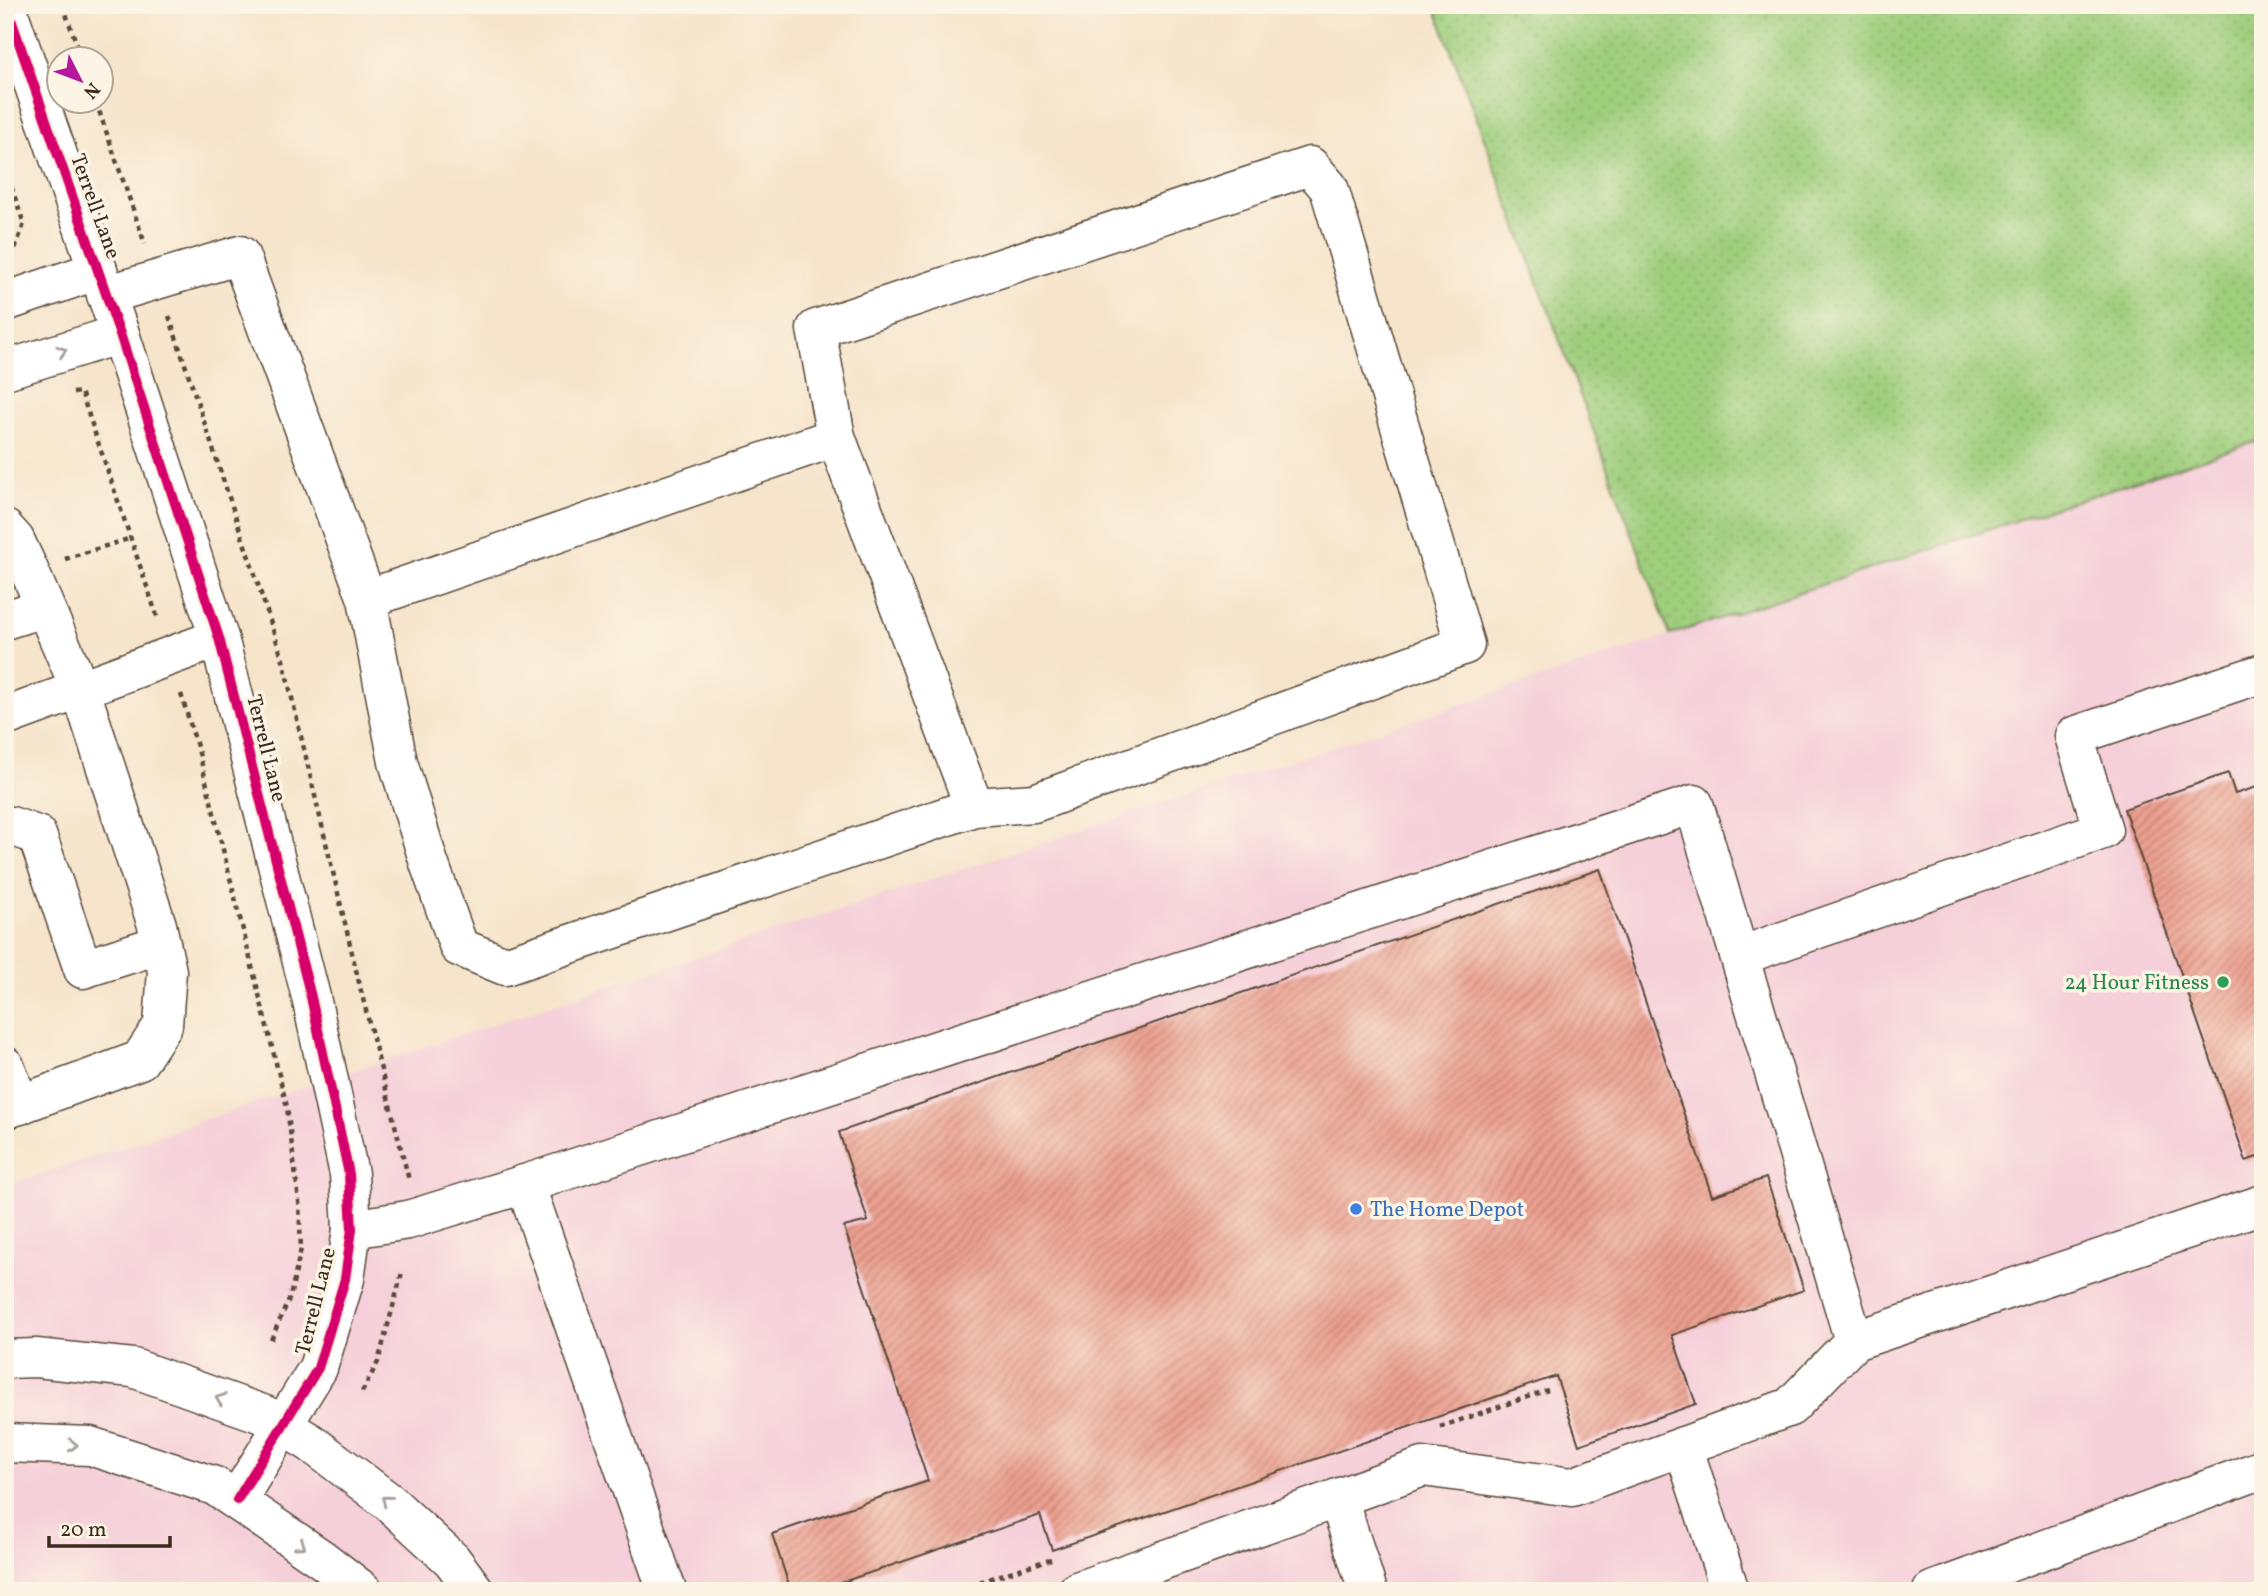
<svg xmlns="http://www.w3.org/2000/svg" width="2268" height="1596" font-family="Vollkorn,serif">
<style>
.built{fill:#f5cfd9}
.grass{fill:url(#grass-dots);stroke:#6d7c4e;stroke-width:2}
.building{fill:url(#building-hatch)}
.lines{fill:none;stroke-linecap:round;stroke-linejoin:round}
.minor-casing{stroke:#574638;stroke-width:41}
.path{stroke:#574638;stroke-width:4.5;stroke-dasharray:5 5;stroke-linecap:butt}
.minor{stroke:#fff;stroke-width:38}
.cycleway-casing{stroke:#fcf5e5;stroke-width:15}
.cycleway{stroke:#d6006c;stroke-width:10}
.oneway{stroke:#a79f9a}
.leisure-dot{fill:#2e9e5b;stroke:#fcf5e5;stroke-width:2.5}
.shop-dot{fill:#3f7fe0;stroke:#fcf5e5;stroke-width:2.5}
.labels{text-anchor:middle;stroke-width:7;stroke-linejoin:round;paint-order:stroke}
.street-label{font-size:21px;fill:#3b2a1e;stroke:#fcf5e5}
.leisure-label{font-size:21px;fill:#27864d;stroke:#fcf5e5;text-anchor:end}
.shop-label{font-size:21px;fill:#366cbe;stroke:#fcf5e5;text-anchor:start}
</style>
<defs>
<pattern id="grass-dots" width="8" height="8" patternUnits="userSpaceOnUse" patternTransform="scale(1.75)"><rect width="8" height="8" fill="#9fce7d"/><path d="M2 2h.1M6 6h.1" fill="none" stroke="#8ab16c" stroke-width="1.8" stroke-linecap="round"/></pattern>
<pattern id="building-hatch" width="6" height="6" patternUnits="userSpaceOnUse" patternTransform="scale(1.75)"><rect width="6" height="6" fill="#ec9f8f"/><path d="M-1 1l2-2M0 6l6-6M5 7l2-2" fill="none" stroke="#c08274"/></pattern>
</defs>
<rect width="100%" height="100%" fill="#fcf5e5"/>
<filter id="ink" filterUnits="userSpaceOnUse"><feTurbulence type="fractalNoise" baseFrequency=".0143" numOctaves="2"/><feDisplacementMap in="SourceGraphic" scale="14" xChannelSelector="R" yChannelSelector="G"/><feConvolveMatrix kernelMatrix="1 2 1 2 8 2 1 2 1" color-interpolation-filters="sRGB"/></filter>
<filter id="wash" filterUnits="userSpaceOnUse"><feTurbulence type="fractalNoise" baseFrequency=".00686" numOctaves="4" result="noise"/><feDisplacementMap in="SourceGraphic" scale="28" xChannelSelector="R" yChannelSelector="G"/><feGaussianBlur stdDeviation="1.57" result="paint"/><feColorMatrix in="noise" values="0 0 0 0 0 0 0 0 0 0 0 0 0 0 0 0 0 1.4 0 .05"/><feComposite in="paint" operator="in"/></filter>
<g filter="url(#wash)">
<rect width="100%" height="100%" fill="#f6e4cb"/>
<!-- built -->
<polygon class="built" points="2263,439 2263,1591 5,1591 5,1186"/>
<!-- grass -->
<polygon class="grass" points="1434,5 2263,5 2263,439 1670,635"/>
<g id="blocks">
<!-- building -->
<g class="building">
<polygon points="2228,773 2235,794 2263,785 2263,1155 2246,1161 2124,809"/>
<polygon points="1600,869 1712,1196 1766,1178 1804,1290 1672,1335 1696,1404 1579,1445 1556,1376 1052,1550 1040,1515 816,1591 791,1591 772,1534 928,1481 844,1227 868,1221 839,1132"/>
</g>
</g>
</g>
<g filter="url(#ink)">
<use href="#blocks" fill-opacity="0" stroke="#574638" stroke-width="2"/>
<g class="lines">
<defs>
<g id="minor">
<polyline points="6,5 120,334 219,638 311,997 349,1174 352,1229 345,1279 318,1368 237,1500"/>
<polyline points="106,295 240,255 367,599 398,762 429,863 459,947 505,966 974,807 1034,803 1465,645 1329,188 1310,166 816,329 836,437 367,599"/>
<polyline points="5,302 98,270"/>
<polyline points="5,370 120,334"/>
<polyline points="836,437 974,807"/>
<polyline points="5,529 15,540 29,570 81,691 157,925 167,971 163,1025 140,1060 5,1110"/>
<polyline points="5,620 43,608"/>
<polyline points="5,717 219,638"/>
<polyline points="5,828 11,826 37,835 83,969 161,944"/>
<polyline points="1740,956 2103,830 2074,736 2263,673"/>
<polyline points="5,1066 20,1105"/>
<polyline points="525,1184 667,1591"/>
<polyline points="352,1229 408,1220 525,1184 1694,804 1854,1341 1790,1407 1572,1487 1423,1467 1338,1498"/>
<polyline points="1854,1341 2263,1204"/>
<polyline points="5,1359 36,1358 133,1368 265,1415 311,1443 389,1502 452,1560 475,1591"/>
<polyline points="5,1443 90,1446 215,1486 323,1560 363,1591"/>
<polyline points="1683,1446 1730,1591"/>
<polyline points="1077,1591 1338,1498 1368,1591"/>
<polyline points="1932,1591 2263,1469"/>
</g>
</defs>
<!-- minor casing -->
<use href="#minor" class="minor-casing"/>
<!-- path -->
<g class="path">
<polyline points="63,5 82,60"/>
<polyline points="96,102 145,244"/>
<polyline points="5,168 24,224 12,257"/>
<polyline points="169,316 283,660 361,991 409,1180"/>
<polyline points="73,393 81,392 158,619"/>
<polyline points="65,559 131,538"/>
<polyline points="181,694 199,753 287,1107 299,1201 301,1249 290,1297 270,1342"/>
<polyline points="362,1392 378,1362 402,1273"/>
<polyline points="1440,1427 1548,1390"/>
<polyline points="951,1591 1051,1559"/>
</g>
<!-- minor -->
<use href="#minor" class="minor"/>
<defs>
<polyline id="cycleway" points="6,5 120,334 219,638 311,997 349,1174 352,1229 345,1279 318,1368 237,1500"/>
</defs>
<!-- cycleway casing -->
<use href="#cycleway" class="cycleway-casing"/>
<!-- cycleway -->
<use href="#cycleway" class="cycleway"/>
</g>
<!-- one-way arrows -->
<defs><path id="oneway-chevron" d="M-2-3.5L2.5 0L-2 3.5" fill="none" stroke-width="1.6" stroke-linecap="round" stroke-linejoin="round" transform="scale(1.75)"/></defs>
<g class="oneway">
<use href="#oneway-chevron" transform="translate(62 351) rotate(-18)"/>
<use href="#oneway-chevron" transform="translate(220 1399) rotate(-160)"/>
<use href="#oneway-chevron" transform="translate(73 1445) rotate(2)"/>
<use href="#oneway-chevron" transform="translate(386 1500) rotate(-141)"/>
<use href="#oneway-chevron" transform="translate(301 1545) rotate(35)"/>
</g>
</g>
<!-- markers -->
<circle class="leisure-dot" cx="2223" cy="982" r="7"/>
<circle class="shop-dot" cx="1356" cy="1209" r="7"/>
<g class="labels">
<!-- street labels -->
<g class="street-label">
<text transform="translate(96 206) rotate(70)" y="7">Terrell Lane</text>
<text transform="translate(267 748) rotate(76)" y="7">Terrell Lane</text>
<text transform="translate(315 1301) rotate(-76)" y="7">Terrell Lane</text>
</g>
<!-- leisure labels -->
<g class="leisure-label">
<text x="2209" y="989">24 Hour Fitness</text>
</g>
<!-- shop labels -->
<g class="shop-label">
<text x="1370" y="1216">The Home Depot</text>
</g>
</g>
<!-- margin -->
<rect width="2268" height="1596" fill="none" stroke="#fcf5e5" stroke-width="28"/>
<!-- north arrow -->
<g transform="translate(80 80) rotate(132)"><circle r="33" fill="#fcf5e5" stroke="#afa495" stroke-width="2"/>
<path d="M0-5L12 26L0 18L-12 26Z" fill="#b5179e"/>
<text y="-10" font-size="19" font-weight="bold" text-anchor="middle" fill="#3b2a1e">N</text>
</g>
<!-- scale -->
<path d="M49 1536v10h121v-10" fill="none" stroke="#3b2a1e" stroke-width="3.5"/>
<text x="60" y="1536" font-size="21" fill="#3b2a1e" stroke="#fcf5e5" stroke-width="5" paint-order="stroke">20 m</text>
</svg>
